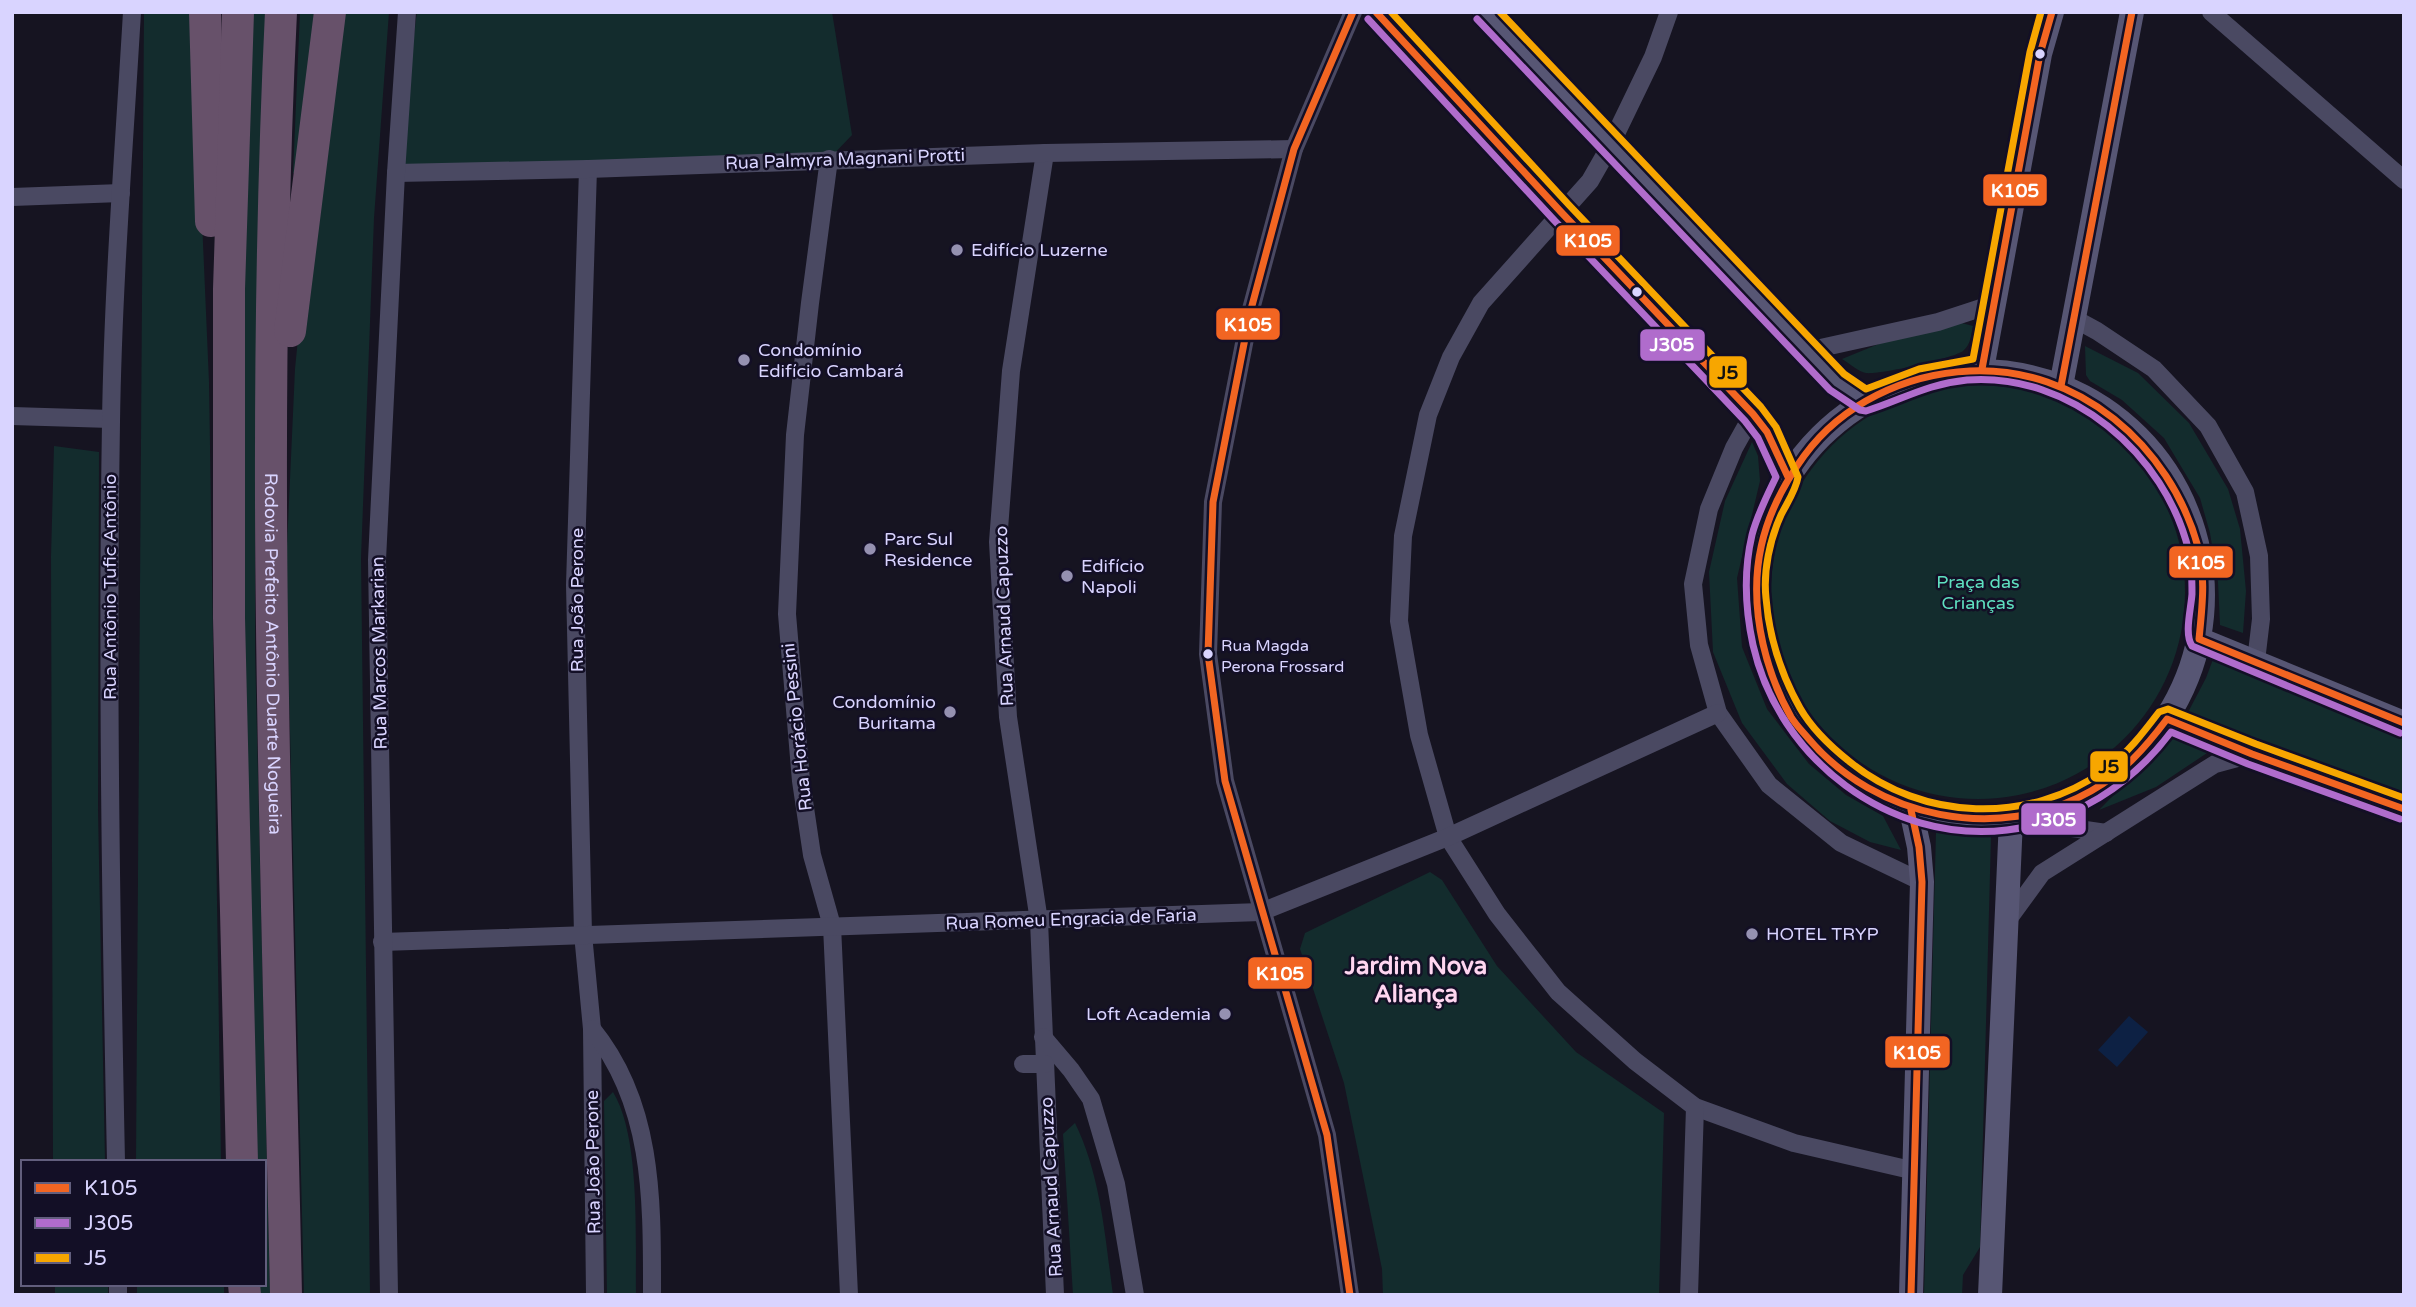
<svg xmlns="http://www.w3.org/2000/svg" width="2416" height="1307" font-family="'Varela Round',sans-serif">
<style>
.green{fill:#132c2d}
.water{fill:#0d2144}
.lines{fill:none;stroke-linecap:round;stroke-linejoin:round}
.street{stroke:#4a4962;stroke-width:18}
.secondary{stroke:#575674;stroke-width:24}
.highway{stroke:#67516a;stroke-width:32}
.bus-1-casing{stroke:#130f26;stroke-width:12}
.bus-2-casing{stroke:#130f26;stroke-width:12}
.bus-3-casing{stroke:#130f26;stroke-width:12}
.bus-1{stroke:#f26522;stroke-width:7}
.bus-2{stroke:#b06ccc;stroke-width:7}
.bus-3{stroke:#f7a600;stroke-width:7}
.bus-dot{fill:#d9d4ff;stroke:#130f26;stroke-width:2.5}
.poi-dot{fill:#9591b1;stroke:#130f26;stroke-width:2.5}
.labels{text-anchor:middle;stroke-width:5;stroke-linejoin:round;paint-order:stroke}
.bus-label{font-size:16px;fill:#d9d4ff;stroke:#130f26;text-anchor:start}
.street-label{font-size:18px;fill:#d9d4ff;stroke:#130f26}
.poi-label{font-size:18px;fill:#d9d4ff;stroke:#130f26;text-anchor:start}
.park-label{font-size:18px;fill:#5fe0c0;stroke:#130f26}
.district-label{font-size:24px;font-weight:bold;fill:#ffd6f0;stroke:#130f26}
.line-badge{stroke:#130f26;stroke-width:2.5}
.badge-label{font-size:19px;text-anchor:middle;font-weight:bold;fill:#fff}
.pale-badge-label{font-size:19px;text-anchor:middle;font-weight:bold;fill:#111}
</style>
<rect width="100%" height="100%" fill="#161421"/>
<!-- green -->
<g class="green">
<polygon points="144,12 193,12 209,382 221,1162 136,1162"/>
<polygon points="250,12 267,12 255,490 255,650 270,1295 256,1295 256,1284 264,1284 264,1162 253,1162 242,778 242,236"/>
<polygon points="300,12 321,12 299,173 293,173"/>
<polygon points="339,12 389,12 374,218 361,558 370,1295 304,1295 286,568 295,369 311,209"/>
<polygon points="417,12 832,12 852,135 829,159 396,173"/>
<path d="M1958,322L1973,326C1971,335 1971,344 1963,351C1954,358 1879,375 1866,373C1859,372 1849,363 1842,359L1886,341Z"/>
<polygon points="2085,346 2138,373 2189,423 2228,489 2240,529 2246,591 2243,633 2220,625 2218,582 2210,533 2200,498 2164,438 2122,400 2090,381 2086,375"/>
<circle cx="1978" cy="592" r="207"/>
<polygon points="1752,442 1758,456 1760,481 1737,578 1742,647 1767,709 1809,764 1846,795 1883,816 1901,850 1870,842 1830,821 1787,784 1742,723 1713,652 1709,572 1725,501"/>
<polygon points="54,446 99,452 98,810 105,1162 53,1162 51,557"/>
<polygon points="2218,646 2404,720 2404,807 2185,718 2206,678"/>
<polygon points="2189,737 2210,751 2156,787 2099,810 2166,742 2173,739"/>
<polygon points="1936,832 1991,836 1980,1247 1963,1275 1962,1295 1924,1295"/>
<polygon points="1430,872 1442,880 1497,966 1576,1052 1664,1113 1659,1295 1383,1295 1382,1269 1344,1083 1300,949 1305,933"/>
<path d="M613,1092C641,1138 635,1240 636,1295H607L604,1101Z"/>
<path d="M1075,1123C1101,1176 1105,1237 1113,1295H1073L1063,1134Z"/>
<rect x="55" y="1284" width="53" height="11"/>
<rect x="137" y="1284" width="87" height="11"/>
</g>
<!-- water -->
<polygon class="water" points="2129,1016 2148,1032 2117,1067 2098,1050"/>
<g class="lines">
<!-- street -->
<g class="street">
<polyline points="1669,12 1653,57 1610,146 1590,181 1481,303 1451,357 1428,415 1403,536 1399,621 1419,735 1448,837 1497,914 1558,992 1635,1061 1695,1107 1794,1143 1915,1171"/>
<polyline points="2211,12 2404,180"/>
<polyline points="1045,153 1011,371 998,542 1008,717 1039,921 1055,1295"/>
<polyline points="829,159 810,303 795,435 787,614 801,781 812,855 832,926 849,1295"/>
<polyline points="588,169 575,585 583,934 592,1029 595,1295"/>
<polyline points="396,173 588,169 1045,153 1294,149"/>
<polyline points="12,197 121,193"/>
<polyline points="2073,318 2097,331 2154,369 2208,426 2245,492 2259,556 2261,619 2256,661"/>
<polyline points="1807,351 1938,322 1993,304"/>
<polyline points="1753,414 1734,448 1709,509 1693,584 1699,645 1718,713 1769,785 1841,843 1922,882"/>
<polyline points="12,416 111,419"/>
<polyline points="2011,819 2106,833"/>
<polyline points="2007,921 2042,873 2215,764 2252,754"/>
<polyline points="382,942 1261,912 1448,837 1718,713"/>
<path d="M592,1029C654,1105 652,1202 652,1295"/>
<polyline points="1043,1037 1071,1070 1091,1099 1116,1184 1135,1295"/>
<polyline points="1023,1064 1045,1064"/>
<path d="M116,1162C111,915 107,669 111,422C113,285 124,149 132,12"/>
<polyline points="118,1284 118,1295"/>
<polyline points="389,1295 377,560 396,173 407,12"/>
<polyline points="1350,1295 1327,1135 1225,781 1208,654 1213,502 1250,313 1294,149 1353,12"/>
<polyline points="1689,1295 1695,1107"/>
</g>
<!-- secondary -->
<g class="secondary">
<polyline points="1376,12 1561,212 1753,414 1767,432 1788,477"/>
<polyline points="1485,12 1837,382 1865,401"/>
<polyline points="1982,369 2040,54 2052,12"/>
<circle cx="1979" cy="595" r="224"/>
<polyline points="2061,386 2132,12"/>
<polyline points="2199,639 2404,723"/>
<polyline points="2167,719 2252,754 2404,809"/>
<polyline points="1911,810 1919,847 1922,882 1911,1295"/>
<polyline points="1990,1295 2011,819"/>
</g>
<!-- highway -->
<g class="highway">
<polyline points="205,12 211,221"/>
<polyline points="238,12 229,289 229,618 242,1162"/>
<path id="s1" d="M281,12C260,440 277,867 286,1295"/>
<polyline points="290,331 330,12"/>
<polyline points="244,1284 245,1295"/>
</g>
<defs>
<g id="bus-1">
<polyline points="1376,12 1561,212 1753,414 1767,432 1788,477"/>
<polyline points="1982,369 2040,54 2052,12"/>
<polyline points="2061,386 2132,12"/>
<path d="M2404,723L2199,639C2202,609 2206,576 2198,547C2170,445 2078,366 1970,371C1905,374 1842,404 1804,456C1761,515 1747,573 1763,644C1769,670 1778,694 1791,717C1796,725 1802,731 1808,738C1875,818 1998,844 2091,791C2123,773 2145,748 2167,719L2252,754L2404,809"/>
<polyline points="1911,810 1919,847 1922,882 1911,1295"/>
<polyline points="1350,1295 1327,1135 1225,781 1208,654 1213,502 1250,313 1294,149 1353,12"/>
</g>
<g id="bus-2">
<path d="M1368,19L1553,219L1745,421L1758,438L1776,477C1767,496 1757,515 1752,535C1743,573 1745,608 1753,645C1779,759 1889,844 2007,830C2074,822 2131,785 2171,732L2248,764L2400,819"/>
<path d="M1477,19L1830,390L1860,410L1866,411C1902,400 1926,384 1967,380C2070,372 2166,454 2189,552C2192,565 2192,580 2192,594C2191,609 2184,634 2192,646L2400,733"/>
</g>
<g id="bus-3">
<path d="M1391,12L1569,205L1761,407L1776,427L1798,477C1796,490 1787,503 1781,515C1770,539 1763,571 1766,598C1769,636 1781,674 1800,708C1812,729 1831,747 1850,762C1923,821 2028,825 2105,770C2127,754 2143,733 2159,712L2168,709L2256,744L2404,798"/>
<polyline points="1500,12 1844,374 1866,389 1919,369 1973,359 2030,52 2041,12"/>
</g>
</defs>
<!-- bus-1 casing -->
<use href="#bus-1" class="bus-1-casing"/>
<!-- bus-2 casing -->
<use href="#bus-2" class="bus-2-casing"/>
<!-- bus-3 casing -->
<use href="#bus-3" class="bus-3-casing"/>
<!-- bus-1 -->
<use href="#bus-1" class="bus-1"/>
<!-- bus-2 -->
<use href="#bus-2" class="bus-2"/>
<!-- bus-3 -->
<use href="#bus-3" class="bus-3"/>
</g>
<!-- markers -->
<g class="bus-dot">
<circle cx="2040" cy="54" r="6"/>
<circle cx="1637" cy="292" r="6"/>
<circle cx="1208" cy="654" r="6"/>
</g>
<g class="poi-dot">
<circle cx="957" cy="250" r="7"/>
<circle cx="744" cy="360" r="7"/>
<circle cx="870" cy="549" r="7"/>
<circle cx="1067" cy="576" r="7"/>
<circle cx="950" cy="712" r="7"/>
<circle cx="1752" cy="934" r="7"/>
<circle cx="1225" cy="1014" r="7"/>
</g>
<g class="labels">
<!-- bus labels -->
<g class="bus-label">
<text x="1221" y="651">Rua Magda<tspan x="1221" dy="21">Perona Frossard</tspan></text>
</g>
<!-- street labels -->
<g class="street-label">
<text transform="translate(845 159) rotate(-2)" y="6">Rua Palmyra Magnani Protti</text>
<text transform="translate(110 587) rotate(-90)" y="6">Rua Antônio Tufic Antônio</text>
<text transform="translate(577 600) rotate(-90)" y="6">Rua João Perone</text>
<text transform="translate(1004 616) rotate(-92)" y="6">Rua Arnaud Capuzzo</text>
<text dy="6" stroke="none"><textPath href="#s1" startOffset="642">Rodovia Prefeito Antônio Duarte Nogueira</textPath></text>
<text transform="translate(379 653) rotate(-91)" y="6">Rua Marcos Markarian</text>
<text transform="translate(797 727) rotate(-96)" y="6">Rua Horácio Pessini</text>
<text transform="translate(1071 919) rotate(-2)" y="6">Rua Romeu Engracia de Faria</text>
<text transform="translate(593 1162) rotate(-91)" y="6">Rua João Perone</text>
<text transform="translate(1051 1187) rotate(-93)" y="6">Rua Arnaud Capuzzo</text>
</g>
<!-- poi labels -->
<g class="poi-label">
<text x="971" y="256">Edifício Luzerne</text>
<text x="758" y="356">Condomínio<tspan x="758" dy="21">Edifício Cambará</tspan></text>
<text x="884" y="545">Parc Sul<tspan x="884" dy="21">Residence</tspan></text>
<text x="1081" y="572">Edifício<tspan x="1081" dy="21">Napoli</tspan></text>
<text x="936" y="708" text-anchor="end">Condomínio<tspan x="936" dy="21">Buritama</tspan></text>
<text x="1766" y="940">HOTEL TRYP</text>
<text x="1211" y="1020" text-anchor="end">Loft Academia</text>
</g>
<!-- park labels -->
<g class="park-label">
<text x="1978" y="588">Praça das<tspan x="1978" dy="21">Crianças</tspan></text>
</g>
<!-- district labels -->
<g class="district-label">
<text x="1416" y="974">Jardim Nova<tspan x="1416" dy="28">Aliança</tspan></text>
</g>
</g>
<g class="line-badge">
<rect x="1982" y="173" width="66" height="34" rx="7" fill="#f26522"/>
<rect x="1555" y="224" width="66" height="33" rx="7" fill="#f26522"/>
<rect x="1215" y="307" width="66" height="34" rx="7" fill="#f26522"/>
<rect x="1639" y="328" width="67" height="34" rx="7" fill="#b06ccc"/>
<rect x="1708" y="355" width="40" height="34" rx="7" fill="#f7a600"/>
<rect x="2168" y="545" width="66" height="34" rx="7" fill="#f26522"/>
<rect x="2089" y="750" width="40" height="33" rx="7" fill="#f7a600"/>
<rect x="2020" y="802" width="67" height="34" rx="7" fill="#b06ccc"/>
<rect x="1247" y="956" width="66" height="34" rx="7" fill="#f26522"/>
<rect x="1884" y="1035" width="67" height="34" rx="7" fill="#f26522"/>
</g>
<g class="badge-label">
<text x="2015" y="197">K105</text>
<text x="1588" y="247">K105</text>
<text x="1248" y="331">K105</text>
<text x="1672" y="351">J305</text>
<text x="2201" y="569">K105</text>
<text x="2054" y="826">J305</text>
<text x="1280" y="980">K105</text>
<text x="1917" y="1059">K105</text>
</g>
<g class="pale-badge-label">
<text x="1728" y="379">J5</text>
<text x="2109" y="773">J5</text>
</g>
<!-- border -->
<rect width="2416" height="1307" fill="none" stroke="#d9d4ff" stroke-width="28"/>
<!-- legend -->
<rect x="21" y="1160" width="245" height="126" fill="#130f26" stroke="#625e7d" stroke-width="2"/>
<rect x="35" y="1183" width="35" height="10" fill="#f26522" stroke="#625e7d" stroke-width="2"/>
<text x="84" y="1195" font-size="21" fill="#d9d4ff">K105</text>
<rect x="35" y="1218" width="35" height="10" fill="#b06ccc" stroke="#625e7d" stroke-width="2"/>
<text x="84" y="1230" font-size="21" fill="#d9d4ff">J305</text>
<rect x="35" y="1253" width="35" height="10" fill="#f7a600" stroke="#625e7d" stroke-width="2"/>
<text x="84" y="1265" font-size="21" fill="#d9d4ff">J5</text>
</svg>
